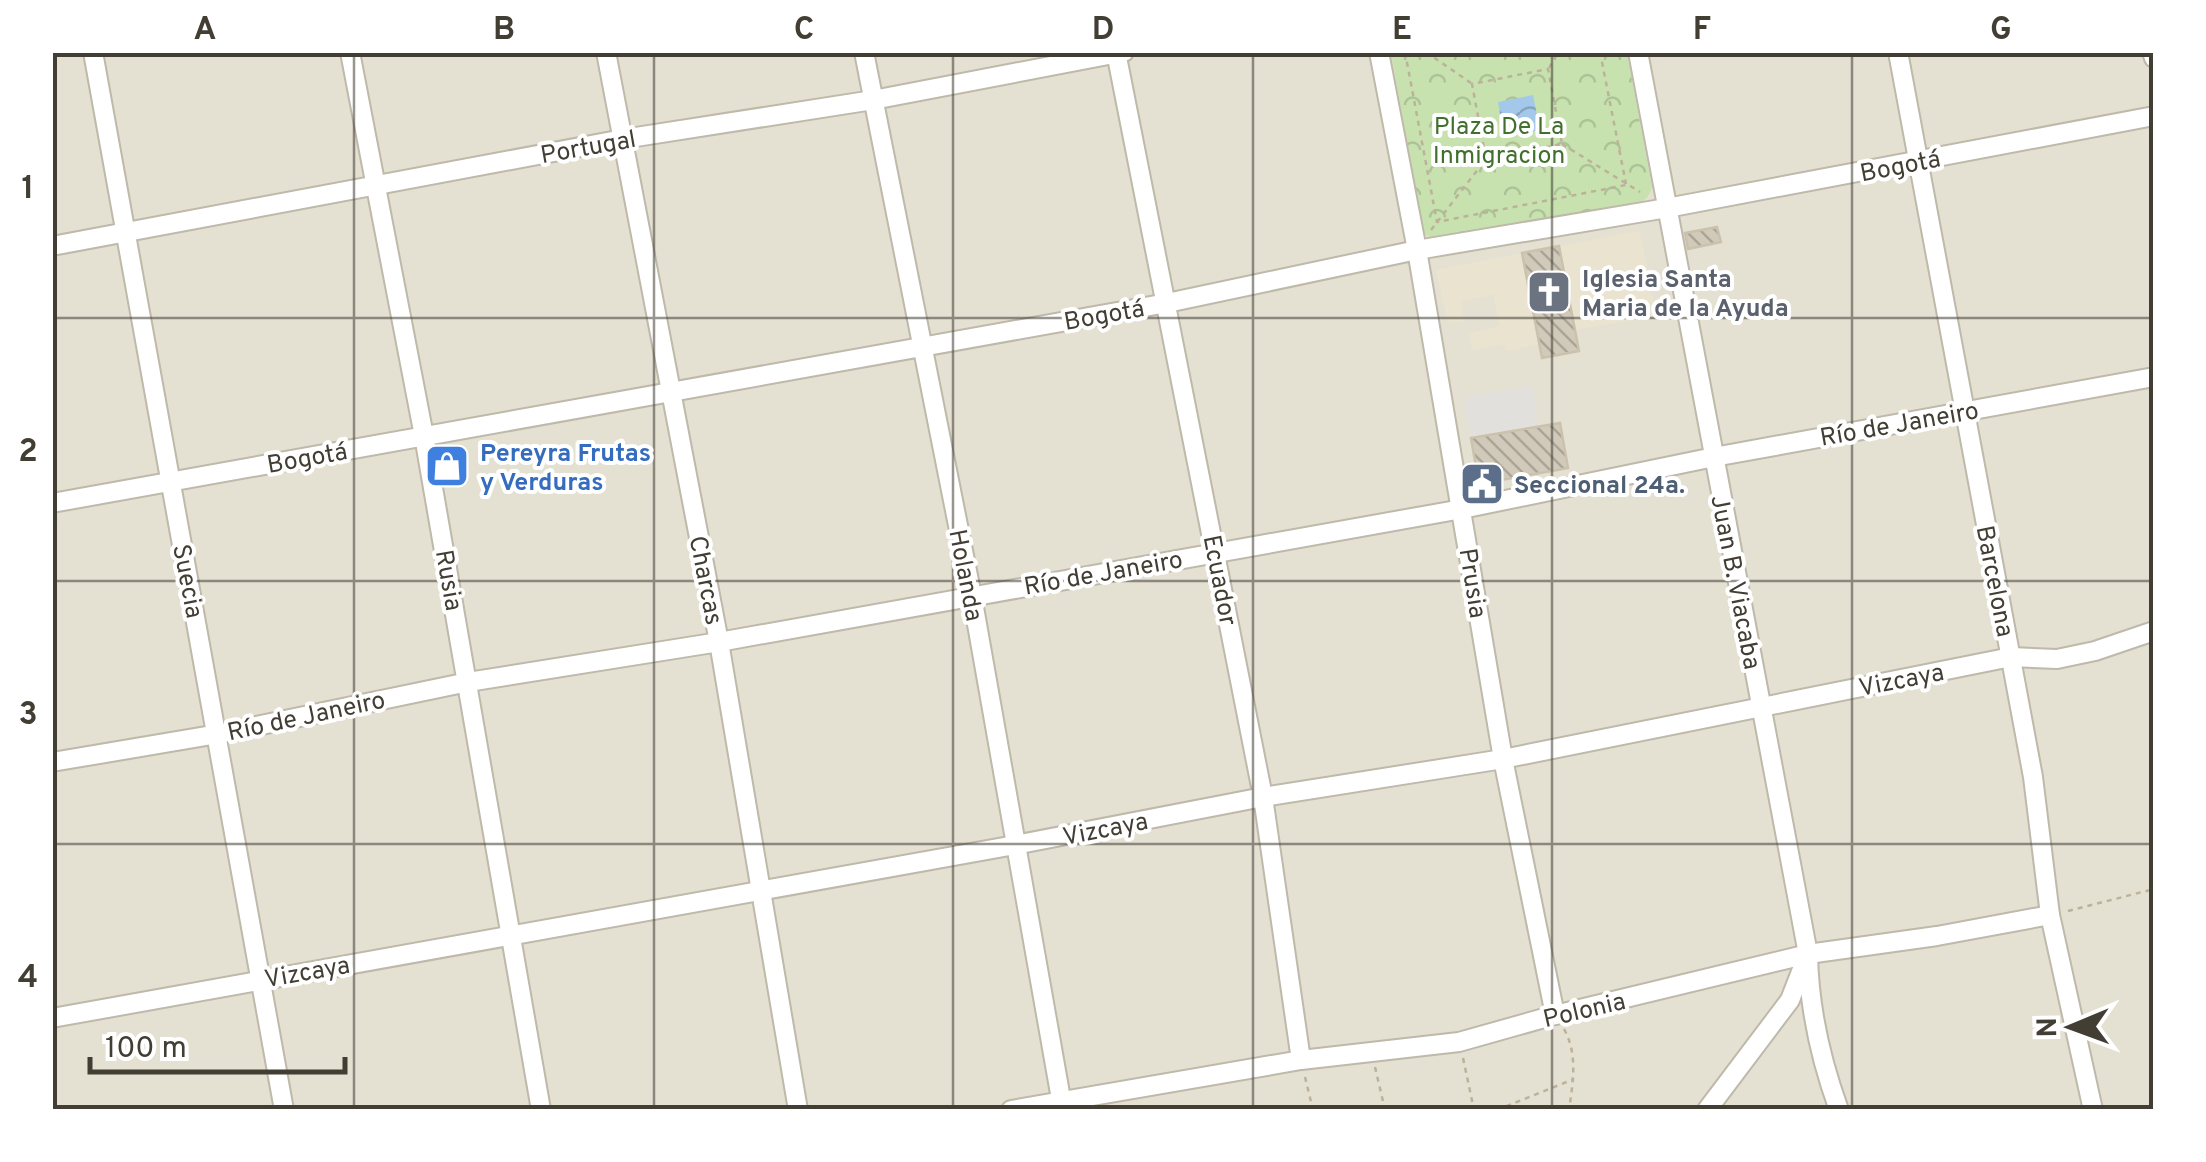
<svg xmlns="http://www.w3.org/2000/svg" width="2206" height="1162" font-family="Overpass,sans-serif">
<style>
.residential{fill:#e4e0d2}
.education{fill:#e9e3cf}
.park{fill:url(#park-crowns)}
.garden{fill:#c8e2af}
.parking{fill:#e1e0dc}
.water{fill:url(#water-waves)}
.building{fill:url(#building-back-hatch);stroke:#cbc2ae;stroke-width:2.5}
.lines{fill:none;stroke-linecap:round;stroke-linejoin:round}
.street-casing{stroke:#beb9aa;stroke-width:22}
.path{stroke:#bcb29a;stroke-width:2.5;stroke-dasharray:5 5;stroke-linecap:butt}
.street{stroke:#fff;stroke-width:18}
.grid{fill:none;stroke:#423e34;stroke-width:2.5;stroke-opacity:0.55}
.labels{text-anchor:middle;stroke-width:8;stroke-linejoin:round;paint-order:stroke}
.park-label{font-size:25px;fill:#416f2d;stroke:#fff}
.street-label{font-size:25px;fill:#423e34;stroke:#fff}
.worship-label{font-size:25px;font-weight:bold;fill:#5b616d;stroke:#fff;text-anchor:start}
.shop-label{font-size:25px;font-weight:bold;fill:#366cbe;stroke:#fff;text-anchor:start}
.service-label{font-size:25px;font-weight:bold;fill:#4e5e75;stroke:#fff;text-anchor:start}
.neatline{fill:none;stroke:#423e34;stroke-width:4}
.grid-label{font-size:32px;text-anchor:middle;font-weight:bold;fill:#423e34}
</style>
<defs>
<pattern id="park-crowns" width="20" height="18" patternUnits="userSpaceOnUse" patternTransform="scale(2.5)"><rect width="20" height="18" fill="#c8e2af"/><path d="M2 6a3 3 0 1 1 6 0M12 15a3 3 0 1 1 6 0" fill="none" stroke="#adc397"/></pattern>
<pattern id="water-waves" width="16" height="10" patternUnits="userSpaceOnUse" patternTransform="scale(2.5)"><rect width="16" height="10" fill="#a4c8ea"/><path d="M0 5q4-4 8 0t8 0" fill="none" stroke="#87a4be"/></pattern>
<pattern id="building-back-hatch" width="6" height="6" patternUnits="userSpaceOnUse" patternTransform="scale(2.5)"><rect width="6" height="6" fill="#d1caba"/><path d="M-1 5l2 2M0 0l6 6M5-1l2 2" fill="none" stroke="#aba598"/></pattern>
</defs>
<rect width="100%" height="100%" fill="#f1eee4"/>
<!-- residential -->
<rect class="residential" x="53" y="53" width="2100" height="1056"/>
<!-- education -->
<g class="education">
<polygon points="1640,231 1656,316 1575,330 1559,246"/>
<polygon points="1522,253 1540,344 1506,351 1504,344 1472,350 1468,333 1500,326 1493,295 1461,301 1464,321 1448,324 1436,270"/>
</g>
<!-- park -->
<path class="park" d="M1391,53H1627L1652,187C1648,203 1637,204 1623,208L1432,239L1425,234L1422,225Z"/>
<!-- garden -->
<polygon class="garden" points="1469,115 1478,161 1458,165 1449,118"/>
<!-- parking -->
<polygon class="parking" points="1532,386 1539,426 1471,438 1464,398"/>
<!-- water -->
<polygon class="water" points="1533,95 1540,130 1504,137 1498,102"/>
<!-- building -->
<g class="building">
<polygon points="1717,227 1721,242 1688,249 1685,233"/>
<polygon points="1559,246 1579,351 1542,358 1522,253"/>
<polygon points="1560,423 1568,468 1479,484 1471,438"/>
<polygon points="454,446 459,475 444,478 439,452 443,448"/>
</g>
<g class="lines">
<defs>
<g id="street">
<polyline points="93,52 284,1110"/>
<polyline points="350,52 424,436 541,1110"/>
<polyline points="606,52 719,642 798,1110"/>
<polyline points="864,52 972,596 1061,1099"/>
<polyline points="1116,52 1263,797 1301,1060"/>
<polyline points="1379,52 1417,250 1503,759 1555,1015"/>
<path d="M1638,52L1808,954C1809,1009 1820,1058 1839,1110"/>
<polyline points="1898,52 2033,777 2050,915 2093,1110"/>
<polyline points="2152,52 2154,58"/>
<polyline points="52,246 623,139 873,100 1124,52"/>
<polyline points="52,503 1167,303 1417,250 1667,208 2154,116"/>
<polyline points="52,762 218,734 468,682 719,642 1462,509 1714,457 2154,377"/>
<polyline points="52,1018 1015,845 1263,797 1503,759 2011,657 2057,659 2095,651 2154,631"/>
<polyline points="1011,1110 1301,1060 1459,1042 1555,1015 1808,954 1937,936 2050,915"/>
<polyline points="1707,1110 1790,1000 1804,964"/>
</g>
</defs>
<!-- street casing -->
<use href="#street" class="street-casing"/>
<!-- path -->
<g class="path">
<polyline points="1405,52 1437,222 1626,185"/>
<polyline points="1426,52 1471,83"/>
<polyline points="1600,52 1626,184"/>
<polyline points="1549,68 1558,52"/>
<polyline points="1562,144 1640,192"/>
<polyline points="1431,230 1486,159 1562,144 1548,69 1472,84 1486,159"/>
<polyline points="2068,911 2154,889"/>
<path d="M1564,1029C1578,1054 1573,1082 1569,1110"/>
<polyline points="1463,1058 1474,1110"/>
<polyline points="1375,1067 1385,1110"/>
<polyline points="1305,1077 1313,1110"/>
<polyline points="1497,1110 1574,1079"/>
</g>
<!-- street -->
<use href="#street" class="street"/>
</g>
<!-- grid -->
<path class="grid" d="M354,52V1110M654,52V1110M953,52V1110M1253,52V1110M1552,52V1110M1852,52V1110M52,318H2154M52,581H2154M52,844H2154"/>
<!-- icons -->
<defs>
<symbol id="church-square" viewBox="-11 -11 22 22"><rect x="-9" y="-9" width="18" height="18" rx="4" fill="#6b7280" stroke="#fff"/><path d="M-1.2-6h2.4v3.5h3.3v2.4h-3.3V6h-2.4V-.1h-3.3v-2.4h3.3Z" fill="#fff"/></symbol>
<symbol id="shop-square" viewBox="-11 -11 22 22"><rect x="-9" y="-9" width="18" height="18" rx="4" fill="#3f7fe0" stroke="#fff"/><path d="M-5-2.5h2.3a2.7 3.5 0 0 1 5.4 0H5L5.5 6h-11ZM-1.5-2.5h3a1.5 2.3 0 0 0-3 0Z" fill="#fff"/></symbol>
<symbol id="civic-square" viewBox="-11 -11 22 22"><rect x="-9" y="-9" width="18" height="18" rx="4" fill="#5c6f8a" stroke="#fff"/><path d="M-.6-6.5H3V-4.5H.6V-3L4-1V1h2V6H-6V1h2V-1L-.6-3ZM-1.2 2.5V6h2.4V2.5Z" fill="#fff"/></symbol>
</defs>
<g fill-rule="evenodd">
<use href="#church-square" x="1524" y="267" width="50" height="50"/>
<use href="#shop-square" x="422" y="441" width="50" height="50"/>
<use href="#civic-square" x="1457" y="459" width="50" height="50"/>
</g>
<g class="labels">
<!-- park labels -->
<g class="park-label">
<text x="1499" y="134">Plaza De La<tspan x="1499" dy="29">Inmigracion</tspan></text>
</g>
<!-- street labels -->
<g class="street-label">
<text transform="translate(588 146) rotate(-10)" y="9">Portugal</text>
<text transform="translate(1900 165) rotate(-11)" y="9">Bogotá</text>
<text transform="translate(1104 314) rotate(-10)" y="9">Bogotá</text>
<text transform="translate(1899 423) rotate(-10)" y="9">Río de Janeiro</text>
<text transform="translate(307 457) rotate(-10)" y="9">Bogotá</text>
<text transform="translate(1103 572) rotate(-10)" y="9">Río de Janeiro</text>
<text transform="translate(967 575) rotate(79)" y="9">Holanda</text>
<text transform="translate(450 580) rotate(80)" y="9">Rusia</text>
<text transform="translate(707 580) rotate(79)" y="9">Charcas</text>
<text transform="translate(1221 580) rotate(79)" y="9">Ecuador</text>
<text transform="translate(189 581) rotate(79)" y="9">Suecia</text>
<text transform="translate(1996 581) rotate(79)" y="9">Barcelona</text>
<text transform="translate(1737 582) rotate(79)" y="9">Juan B. Viacaba</text>
<text transform="translate(1474 583) rotate(81)" y="9">Prusia</text>
<text transform="translate(1901 679) rotate(-11)" y="9">Vizcaya</text>
<text transform="translate(306 715) rotate(-12)" y="9">Río de Janeiro</text>
<text transform="translate(1105 828) rotate(-11)" y="9">Vizcaya</text>
<text transform="translate(307 971) rotate(-10)" y="9">Vizcaya</text>
<text transform="translate(1584 1009) rotate(-13)" y="9">Polonia</text>
</g>
<!-- worship labels -->
<g class="worship-label">
<text x="1582" y="287">Iglesia Santa<tspan x="1582" dy="29">Maria de la Ayuda</tspan></text>
</g>
<!-- shop labels -->
<g class="shop-label">
<text x="480" y="461">Pereyra Frutas<tspan x="480" dy="29">y Verduras</tspan></text>
</g>
<!-- service labels -->
<g class="service-label">
<text x="1514" y="493">Seccional 24a.</text>
</g>
</g>
<!-- border -->
<rect width="2206" height="1162" fill="none" stroke="#ffffff" stroke-width="110"/>
<!-- north arrow -->
<g transform="translate(2071 1027) rotate(269)" stroke="#ffffff" stroke-width="8" paint-order="stroke">
<path d="M0-8L18 38L0 25L-18 38Z" fill="#423e34"/>
<text y="-15" font-size="28" font-weight="bold" text-anchor="middle" fill="#423e34">N</text>
</g>
<!-- scale -->
<path d="M90 1057v15h255v-15" fill="none" stroke="#423e34" stroke-width="5"/>
<text x="105" y="1057" font-size="30" fill="#423e34" stroke="#ffffff" stroke-width="8" paint-order="stroke">100 m</text>
<rect x="55" y="55" width="2096" height="1052" class="neatline"/>
<g class="grid-label">
<text x="205" y="39">A</text>
<text x="504" y="39">B</text>
<text x="804" y="39">C</text>
<text x="1103" y="39">D</text>
<text x="1402" y="39">E</text>
<text x="1702" y="39">F</text>
<text x="2001" y="39">G</text>
<text x="28" y="198">1</text>
<text x="28" y="461">2</text>
<text x="28" y="724">3</text>
<text x="28" y="987">4</text>
</g>
</svg>
